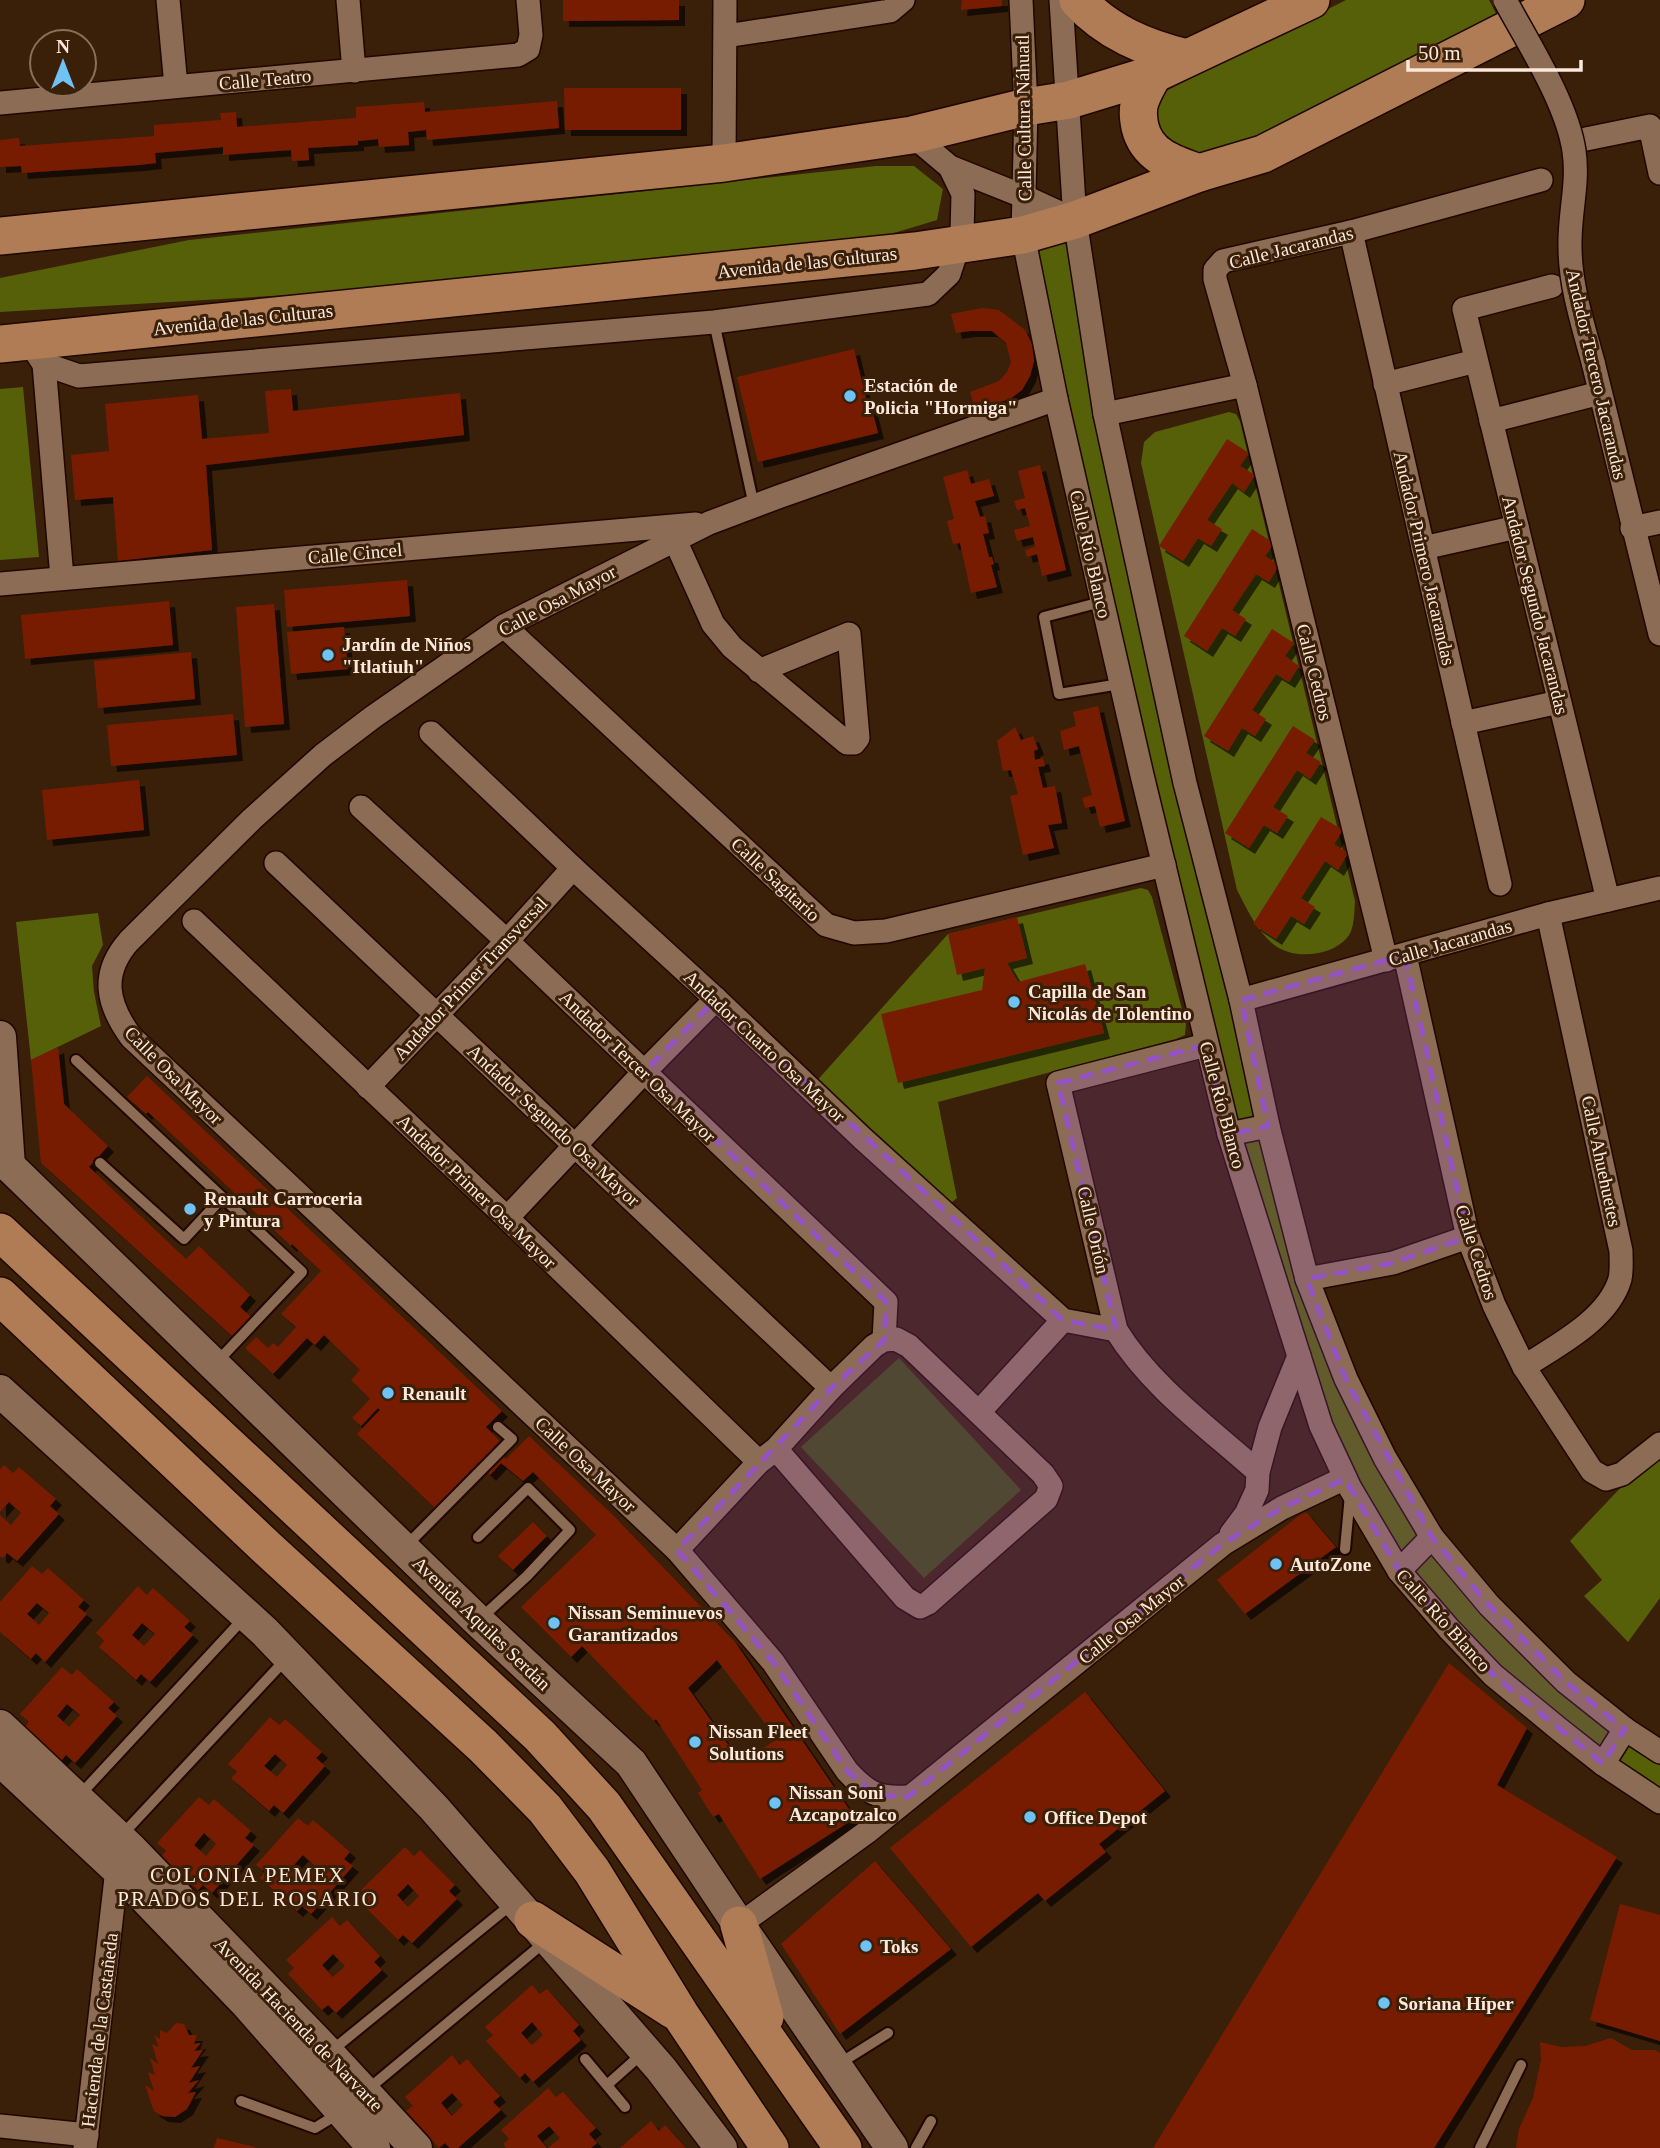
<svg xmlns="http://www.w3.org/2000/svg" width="1660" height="2148" font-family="'Times New Roman',serif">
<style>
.green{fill:#404710}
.forest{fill:#566008}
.building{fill:#771d00;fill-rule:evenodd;filter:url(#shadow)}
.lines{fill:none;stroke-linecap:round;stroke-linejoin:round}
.lane-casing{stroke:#200700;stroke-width:14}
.street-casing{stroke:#200700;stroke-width:26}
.secondary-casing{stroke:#200700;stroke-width:35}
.primary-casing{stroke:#200700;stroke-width:40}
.lane{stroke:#8c6c55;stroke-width:10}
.street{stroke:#8c6c55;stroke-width:23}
.secondary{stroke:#8c6c55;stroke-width:32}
.primary{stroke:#af7c56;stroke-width:37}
.street-bridge-casing{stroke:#200700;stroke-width:26;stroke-linecap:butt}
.street-bridge{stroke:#8c6c55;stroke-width:23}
.marked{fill:#9552c5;fill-opacity:0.2;stroke:#9552c5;stroke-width:5;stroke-dasharray:14 9;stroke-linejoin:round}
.poi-dot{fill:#6fc2f4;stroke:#3a1f09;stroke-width:2.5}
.labels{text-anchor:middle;stroke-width:6;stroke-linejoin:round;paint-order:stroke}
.street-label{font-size:19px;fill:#fce9dc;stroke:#3a1f09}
.poi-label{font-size:19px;font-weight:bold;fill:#fce9dc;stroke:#3a1f09;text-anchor:start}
.neighbourhood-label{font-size:21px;letter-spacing:2px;fill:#fce9dc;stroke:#3a1f09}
</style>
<defs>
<filter id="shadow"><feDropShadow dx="6" dy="6" stdDeviation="0" flood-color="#0009"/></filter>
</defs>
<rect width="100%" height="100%" fill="#3a1f09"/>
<!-- green -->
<polygon class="green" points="899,1358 1021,1490 924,1578 801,1447"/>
<!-- forest -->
<g class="forest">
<polygon points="1346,0 1489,0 1500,21 1237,145 1201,157 1156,148 1156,96"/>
<polygon points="876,166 914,166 943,189 937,220 884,236 424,287 0,312 0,278 189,240"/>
<polygon points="1070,235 1299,1282 1421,1536 1660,1761 1660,1793 1601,1752 1498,1669 1410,1572 1356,1483 1328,1423 1239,1140 1171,863 1033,246"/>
<polygon points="23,387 39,557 0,560 0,389"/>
<path d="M1229,412L1236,414L1240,421L1355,901C1354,912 1355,929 1347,938C1330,957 1292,960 1273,944C1256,930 1247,909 1237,890L1141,463L1144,442L1155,432Z"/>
<polygon points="1141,888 1148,890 1152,897 1186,1024 1185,1035 1176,1039 938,1102 957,1198 945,1208 814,1084 948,934"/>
<polygon points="98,913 103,945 92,966 94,992 101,1026 31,1060 16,922"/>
<polygon points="1660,1454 1660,1598 1628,1642 1584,1596 1602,1580 1570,1541 1627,1481"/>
</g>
<!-- building -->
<g class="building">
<polygon points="563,0 679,0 679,20 563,21"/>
<polygon points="962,0 1002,0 1002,6 961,10"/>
<polygon points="564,88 681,88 681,130 565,130"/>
<polygon points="557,101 559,128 427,140 426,130 408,132 409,145 379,147 378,139 358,141 358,145 308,148 309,160 292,161 291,150 223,155 223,147 155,153 156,163 139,165 22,173 21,166 0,167 0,140 19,138 20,146 154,136 154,125 221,120 220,113 236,112 237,127 356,118 356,107 424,102 425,112"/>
<polygon points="982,308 999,310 1025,330 1032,344 1034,361 1030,376 1022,390 1010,399 975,409 970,392 999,381 1007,372 1011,362 1006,343 992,331 970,331 956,333 951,314"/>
<polygon points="854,349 868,407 871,406 878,433 758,462 737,377"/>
<polygon points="291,389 293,411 460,393 464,435 206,465 212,550 118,561 113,497 75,500 71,455 109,451 105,404 198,395 202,439 269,433 265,391"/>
<polygon points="1227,439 1249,453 1240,466 1255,475 1244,492 1232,483 1207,520 1222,529 1211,546 1198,538 1183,561 1159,546"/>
<polygon points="1040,465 1066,570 1042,576 1037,554 1027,557 1025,550 1035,547 1033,537 1017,541 1014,530 1030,526 1025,508 1017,510 1014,501 1025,498 1018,471"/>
<polygon points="967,470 971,484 989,479 994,496 975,501 980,517 985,516 989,533 983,534 989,557 992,557 994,564 991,565 997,587 971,593 960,543 953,544 947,521 954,519 943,477"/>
<polygon points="1252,529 1274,543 1265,556 1279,565 1269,582 1256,574 1232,610 1246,619 1235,636 1222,628 1207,651 1184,636"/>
<polygon points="407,580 410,616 287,627 284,590"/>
<polygon points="169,601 173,645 25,659 21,615"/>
<polygon points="274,604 284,724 245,727 236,607"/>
<polygon points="344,627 348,669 291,674 287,632"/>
<polygon points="1272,629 1294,643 1285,656 1299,666 1289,682 1276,674 1252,710 1266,719 1255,736 1242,728 1228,751 1204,736"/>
<polygon points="191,652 195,699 98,708 94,661"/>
<polygon points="1098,706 1125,821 1100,827 1095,806 1085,808 1082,798 1092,795 1079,746 1064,750 1060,731 1076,726 1073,712"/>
<polygon points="233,714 237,755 111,766 107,725"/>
<polygon points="1293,726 1315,740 1306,753 1321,762 1310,779 1297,770 1273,807 1288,816 1277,833 1264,825 1249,848 1225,833"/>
<polygon points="1015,727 1021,740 1033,736 1038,749 1034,751 1035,760 1043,758 1045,766 1038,767 1043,788 1055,786 1062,823 1048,825 1054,848 1023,855 1010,796 1018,794 1011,770 1003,771 997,741"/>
<polygon points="139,780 144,830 47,840 42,790"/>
<polygon points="1321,817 1343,830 1334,844 1348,853 1338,870 1325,861 1301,898 1315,907 1304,924 1291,916 1276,939 1253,924"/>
<polygon points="1017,917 1027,958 1007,963 1018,982 1085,964 1104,1033 898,1083 881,1014 982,990 985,968 957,975 948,934"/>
<polygon points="58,1047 64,1104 108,1146 89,1167 186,1259 199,1246 250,1295 240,1307 251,1317 232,1336 41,1163 31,1060"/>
<path d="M147,1076L502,1411L486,1427L500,1441L494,1447L506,1459L529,1436L615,1517L735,1642L855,1818L760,1879L719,1814L713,1817L698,1793L702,1790L656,1719L654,1721L582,1646L571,1657L521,1607L596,1535L533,1472L523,1481L501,1463L490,1475L478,1463L435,1508L357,1434L380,1410L378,1408L361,1426L352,1418L370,1399L351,1380L360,1370L324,1335L315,1345L307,1338L273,1374L245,1348L256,1337L268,1348L273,1343L278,1347L296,1327L281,1314L321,1271L292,1244L291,1246L148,1112L146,1114L127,1097ZM717,1660L777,1739L741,1763L688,1688Z"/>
<polygon points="4,1465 13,1473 19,1467 56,1499 50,1506 59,1514 17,1561 7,1553 3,1558 0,1556 0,1515 11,1525 21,1513 9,1502 0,1512 0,1469"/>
<polygon points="1306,1512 1336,1547 1245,1614 1217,1580 1297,1517"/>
<polygon points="533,1522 547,1536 513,1570 498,1556"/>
<path d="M32,1566L42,1574L48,1568L84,1600L78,1607L87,1614L45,1662L36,1653L31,1659L0,1632V1602ZM37,1603L49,1613L39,1625L27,1614Z"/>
<path d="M138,1586L147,1595L153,1588L190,1621L184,1627L193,1635L150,1682L141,1674L136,1680L99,1647L104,1641L96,1633ZM142,1623L155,1634L144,1646L132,1635Z"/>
<polygon points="1449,1663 1527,1728 1497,1785 1617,1857 1434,2148 1153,2148"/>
<path d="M62,1667L72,1675L77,1669L114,1702L108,1708L117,1716L75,1763L66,1755L61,1761L24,1728L29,1722L20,1714ZM67,1704L80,1715L69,1727L57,1716Z"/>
<polygon points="1085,1692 1165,1791 1099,1844 1106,1852 1045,1901 1038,1893 971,1947 890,1848"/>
<path d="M270,1717L279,1725L285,1719L322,1752L316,1758L325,1766L283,1813L274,1805L269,1811L231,1778L237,1772L228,1764ZM275,1754L287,1765L277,1777L264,1766Z"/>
<path d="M199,1797L209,1805L214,1799L251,1831L245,1838L254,1845L212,1893L203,1885L198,1890L160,1857L166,1851L157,1843ZM204,1833L216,1844L206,1856L194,1845Z"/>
<path d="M298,1818L308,1826L313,1820L350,1852L344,1859L353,1866L311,1914L302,1906L297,1911L260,1878L265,1872L256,1865ZM303,1855L315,1866L305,1877L293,1866Z"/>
<path d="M405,1847L414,1856L420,1850L455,1885L449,1891L457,1899L412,1943L403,1935L398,1940L363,1905L369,1900L360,1891ZM408,1884L419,1896L408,1907L397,1895Z"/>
<polygon points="875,1861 951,1949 840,2034 781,1944"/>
<polygon points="1620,1904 1660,1915 1660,2041 1590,2020"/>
<path d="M332,1917L340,1926L347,1920L380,1956L374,1962L382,1970L336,2013L328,2005L322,2010L288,1974L294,1968L286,1960ZM333,1954L345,1966L333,1977L322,1965Z"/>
<path d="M532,1985L540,1994L547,1989L579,2025L573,2031L581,2040L533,2082L525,2073L520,2078L486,2041L493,2035L485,2027ZM532,2022L543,2035L532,2045L521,2033Z"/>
<polygon points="176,2023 184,2024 189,2035 197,2035 194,2044 201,2043 194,2051 203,2050 191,2068 200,2066 189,2083 199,2080 188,2093 196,2092 187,2109 175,2117 162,2116 154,2111 145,2085 154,2091 148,2072 155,2075 150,2058 158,2064 152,2044 159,2047 154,2035 160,2039 160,2030 167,2033"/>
<polygon points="1611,2038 1632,2050 1655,2050 1660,2053 1660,2148 1516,2148 1519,2129 1533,2098 1541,2060 1540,2042 1561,2047 1585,2046"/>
<path d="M452,2055L460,2065L467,2059L500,2096L493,2102L501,2110L458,2148H450L445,2143L439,2148L406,2111L413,2106L405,2097ZM452,2093L463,2105L452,2116L441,2103Z"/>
<polygon points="548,2088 556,2097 563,2092 596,2128 589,2134 597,2143 591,2148 548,2148 560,2138 549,2126 537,2136 547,2148 506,2148 503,2144 509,2139 501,2130"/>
<polygon points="651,2121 659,2131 665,2125 686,2148 620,2148"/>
<polygon points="217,2138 255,2147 255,2148 214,2148"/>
</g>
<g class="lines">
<defs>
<g id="lane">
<polyline points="714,322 754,506"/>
<polyline points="1101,602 1044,617 1059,694 1120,684"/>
<polyline points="76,1060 302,1272 216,1363"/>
<polyline points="100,1163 184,1239 222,1198"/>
<polyline points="478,1537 528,1488 570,1530 527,1576 480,1619"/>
<polyline points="406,1546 512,1439 498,1427"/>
<polyline points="1345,1549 1350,1495"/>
<polyline points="79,1796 244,1618"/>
<polyline points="121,1836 287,1658"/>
<polyline points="330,2052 513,1903"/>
<polyline points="585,2059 625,2107"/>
<polyline points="837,2065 888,2033"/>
<polyline points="607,2085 644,2052"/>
<polyline points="367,2090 546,1941"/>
<polyline points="241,2101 315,2128 341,2112"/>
<polyline points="916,2148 931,2121"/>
<polyline points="1480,2148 1521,2065"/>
</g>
<g id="street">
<polyline points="168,0 176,86"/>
<polyline points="348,0 354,71"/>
<polyline points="1021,0 1026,107 1023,235 1056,399 1142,775 1229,1134 1321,1426 1350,1488 1399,1571 1449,1629 1493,1675 1560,1730 1603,1764 1660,1802"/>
<polyline points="1061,0 1075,220 1105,414 1185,783 1241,1000 1268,1126 1307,1279 1346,1379 1385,1458 1432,1537 1489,1605 1566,1682 1625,1729 1660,1752"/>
<polyline points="726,36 890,11 903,0"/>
<polyline points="0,103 518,55 528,49 531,35 528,0"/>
<polyline points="912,135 950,167 1025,197 1075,220"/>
<polyline points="1586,139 1650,126 1660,173"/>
<polyline points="724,163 725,0"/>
<polyline points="1351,232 1500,884"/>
<polyline points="1552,286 1464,309 1608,900"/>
<polyline points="28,340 44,364 79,376 714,322 928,294 949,274 962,234 963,194 950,167"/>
<polyline points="1593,362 1660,634"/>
<polyline points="44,364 62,578"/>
<polyline points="1385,384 1476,361"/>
<polyline points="1105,414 1245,385"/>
<polyline points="1491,421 1600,393"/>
<polyline points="1632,528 1660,522"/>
<polyline points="675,540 713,624 732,647 847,743 854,743 858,738 849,634 759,671"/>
<polyline points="1423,548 1517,527"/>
<polyline points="0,584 696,524"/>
<polyline points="504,626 826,925 854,933 886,931 1164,865"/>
<polyline points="1463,723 1559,702"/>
<polyline points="431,733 573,868 716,999 862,1138 1063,1320 1116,1330"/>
<polyline points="361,807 507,941 886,1302 884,1340"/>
<polyline points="276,863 831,1388"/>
<polyline points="194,921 507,1218 759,1462"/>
<polyline points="1405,955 1468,1237 1494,1305 1524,1367 1592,1471 1606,1479 1622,1474 1660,1444"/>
<polyline points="1386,960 1245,385 1215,279 1215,270 1223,261 1351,232 1541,180"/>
<polyline points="1241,1000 1548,914 1660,888"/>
<path d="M1206,1045L1058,1083L1116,1330C1151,1387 1209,1428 1258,1472"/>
<polyline points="368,1087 507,941 573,868"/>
<polyline points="1229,1134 1268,1126"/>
<polyline points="507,1218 644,1072 716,999"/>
<polyline points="1307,1279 1393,1263 1468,1237"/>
<path d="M1524,1367C1557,1345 1608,1320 1620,1279C1622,1270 1621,1260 1621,1251L1548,914"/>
<polyline points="979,1412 1063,1320"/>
<polyline points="1231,1534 1246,1514 1257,1490 1258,1472 1270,1427 1299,1356"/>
<polyline points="677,1550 759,1462 776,1449 831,1388 874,1346 884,1340 896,1339 909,1346 1043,1474 1051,1486 1046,1499 928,1603 920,1607 905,1598 776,1449"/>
<polyline points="1399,1571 1432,1537"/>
<polyline points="1603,1764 1625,1729"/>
<path d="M908,1797C878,1799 867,1793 847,1771L773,1662L677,1550L131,1037C107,1004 100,974 129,941L252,819L323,755L373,717L504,626L709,523L778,497L1056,399"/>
<polyline points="739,1925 867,1832 1223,1544 1282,1508 1345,1478"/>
<polyline points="0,2126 87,2135"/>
<polyline points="85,2148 117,1869"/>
</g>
<g id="secondary">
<polyline points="0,1037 9,1166"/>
<polyline points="0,1157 478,1621 631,1763 739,1925 892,2148"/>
<polyline points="0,1391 265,1632 434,1808 661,2069 721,2148"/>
<polyline points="0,1726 132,1850 329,2054 416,2148"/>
<polyline points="0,1760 117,1869 246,2003 374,2148"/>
</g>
<g id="primary">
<path d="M1078,0C1107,32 1145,48 1187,58"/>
<path d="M1154,74C1149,82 1144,91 1141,99C1137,108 1138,117 1140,127C1147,156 1173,164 1199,173"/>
<polyline points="0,236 724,163 912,135 1026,107 1069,100 1154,74 1311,0"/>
<polyline points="0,344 915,251 1023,235 1075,220 1199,173 1263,154 1566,0"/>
<polyline points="0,1232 540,1736 604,1806 843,2148"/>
<polyline points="0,1296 267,1548 483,1746 545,1809 592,1871 680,2014 770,2148"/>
<polyline points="533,1920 673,2010"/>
<polyline points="739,1925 765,2017"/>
</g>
</defs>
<!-- lane casing -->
<use href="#lane" class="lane-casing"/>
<!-- street casing -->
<use href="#street" class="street-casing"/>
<!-- secondary casing -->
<use href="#secondary" class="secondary-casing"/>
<!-- primary casing -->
<use href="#primary" class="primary-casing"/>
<!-- lane -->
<use href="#lane" class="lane"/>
<!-- street -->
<use href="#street" class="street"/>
<!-- secondary -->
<use href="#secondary" class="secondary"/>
<!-- primary -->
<use href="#primary" class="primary"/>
<defs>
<path id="street-bridge" d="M1505,0C1528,43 1567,103 1574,151C1579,183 1569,214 1570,247C1570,285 1583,325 1593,362"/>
</defs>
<!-- street-bridge casing -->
<use href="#street-bridge" class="street-bridge-casing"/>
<!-- street-bridge -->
<use href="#street-bridge" class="street-bridge"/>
</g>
<!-- marked area -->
<path class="marked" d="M1405,955L1468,1237L1393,1263L1307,1279L1346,1379L1432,1537L1489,1605L1566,1682L1625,1729L1603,1764L1493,1675L1399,1571L1345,1479L1282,1508L1223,1544L908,1797L875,1795L847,1771L773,1662L677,1550L831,1388L884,1340L886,1302L644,1072L716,999L1063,1320L1116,1330L1058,1083L1206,1045L1229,1134L1268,1126L1241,1000Z"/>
<!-- markers -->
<g class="poi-dot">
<circle cx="850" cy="396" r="7"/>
<circle cx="328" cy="655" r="7"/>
<circle cx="1014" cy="1002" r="7"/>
<circle cx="190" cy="1209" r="7"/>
<circle cx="388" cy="1393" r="7"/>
<circle cx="1276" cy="1564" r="7"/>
<circle cx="554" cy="1623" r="7"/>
<circle cx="695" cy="1742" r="7"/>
<circle cx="775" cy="1803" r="7"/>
<circle cx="1030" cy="1817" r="7"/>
<circle cx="866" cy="1946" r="7"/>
<circle cx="1384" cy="2003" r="7"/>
</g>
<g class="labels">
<!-- street labels -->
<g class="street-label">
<text transform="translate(265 79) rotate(-5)" y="7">Calle Teatro</text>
<text transform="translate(1023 118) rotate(-91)" y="7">Calle Cultura Náhuatl</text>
<text transform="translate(1291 247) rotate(-14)" y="7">Calle Jacarandas</text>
<text transform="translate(807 262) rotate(-6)" y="7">Avenida de las Culturas</text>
<text transform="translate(243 319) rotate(-6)" y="7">Avenida de las Culturas</text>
<text transform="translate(1597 374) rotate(77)" y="7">Andador Tercero Jacarandas</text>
<text transform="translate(355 553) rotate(-5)" y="7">Calle Cincel</text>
<text transform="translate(1091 554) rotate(77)" y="7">Calle Río Blanco</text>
<text transform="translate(1425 558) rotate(77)" y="7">Andador Primero Jacarandas</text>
<text transform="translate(557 600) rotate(-28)" y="7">Calle Osa Mayor</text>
<text transform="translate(1536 605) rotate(76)" y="7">Andador Segundo Jacarandas</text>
<text transform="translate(1315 672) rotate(76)" y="7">Calle Cedros</text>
<text transform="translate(776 879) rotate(43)" y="7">Calle Sagitario</text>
<text transform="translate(1450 942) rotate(-16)" y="7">Calle Jacarandas</text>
<text transform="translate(470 978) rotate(-47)" y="7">Andador Primer Transversal</text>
<text transform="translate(765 1046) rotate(43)" y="7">Andador Cuarto Osa Mayor</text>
<text transform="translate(638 1066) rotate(44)" y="7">Andador Tercer Osa Mayor</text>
<text transform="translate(174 1075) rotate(45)" y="7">Calle Osa Mayor</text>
<text transform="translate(1223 1105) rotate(75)" y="7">Calle Río Blanco</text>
<text transform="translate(554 1125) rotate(43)" y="7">Andador Segundo Osa Mayor</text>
<text transform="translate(1602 1161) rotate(78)" y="7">Calle Ahuehuetes</text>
<text transform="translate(477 1191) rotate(44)" y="7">Andador Primer Osa Mayor</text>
<text transform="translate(1094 1230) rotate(77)" y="7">Calle Orión</text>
<text transform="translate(1477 1252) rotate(72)" y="7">Calle Cedros</text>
<text transform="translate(586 1464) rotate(43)" y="7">Calle Osa Mayor</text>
<text transform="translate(1131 1619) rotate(-39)" y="7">Calle Osa Mayor</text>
<text transform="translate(1444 1620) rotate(48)" y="7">Calle Río Blanco</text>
<text transform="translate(482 1623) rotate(44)" y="7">Avenida Aquiles Serdán</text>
<text transform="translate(299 2024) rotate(46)" y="7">Avenida Hacienda de Narvarte</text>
<text transform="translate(99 2030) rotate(-83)" y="7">Hacienda de la Castañeda</text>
</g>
<!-- poi labels -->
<g class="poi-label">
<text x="864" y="392">Estación de<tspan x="864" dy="22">Policia "Hormiga"</tspan></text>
<text x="342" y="651">Jardín de Niños<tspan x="342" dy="22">"Itlatiuh"</tspan></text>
<text x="1028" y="998">Capilla de San<tspan x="1028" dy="22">Nicolás de Tolentino</tspan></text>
<text x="204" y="1205">Renault Carroceria<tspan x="204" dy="22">y Pintura</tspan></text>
<text x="402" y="1400">Renault</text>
<text x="1290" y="1571">AutoZone</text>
<text x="568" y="1619">Nissan Seminuevos<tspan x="568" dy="22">Garantizados</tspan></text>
<text x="709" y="1738">Nissan Fleet<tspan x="709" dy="22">Solutions</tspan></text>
<text x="789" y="1799">Nissan Soni<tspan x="789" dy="22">Azcapotzalco</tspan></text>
<text x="1044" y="1824">Office Depot</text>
<text x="880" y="1953">Toks</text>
<text x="1398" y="2010">Soriana Híper</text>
</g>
<!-- neighbourhood labels -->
<g class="neighbourhood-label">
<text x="248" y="1882">COLONIA PEMEX<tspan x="248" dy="24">PRADOS DEL ROSARIO</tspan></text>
</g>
</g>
<!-- north arrow -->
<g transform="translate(63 63)"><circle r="33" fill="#3a1f09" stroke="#88705d" stroke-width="2"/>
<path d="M0-5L12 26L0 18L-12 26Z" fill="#6fc2f4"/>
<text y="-10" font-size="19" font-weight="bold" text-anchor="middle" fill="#fce9dc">N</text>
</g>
<!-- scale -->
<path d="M1408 60v10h173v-10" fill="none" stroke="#fce9dc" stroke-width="3.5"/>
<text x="1418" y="60" font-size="21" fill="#fce9dc" stroke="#3a1f09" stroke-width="5" paint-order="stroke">50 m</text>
</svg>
